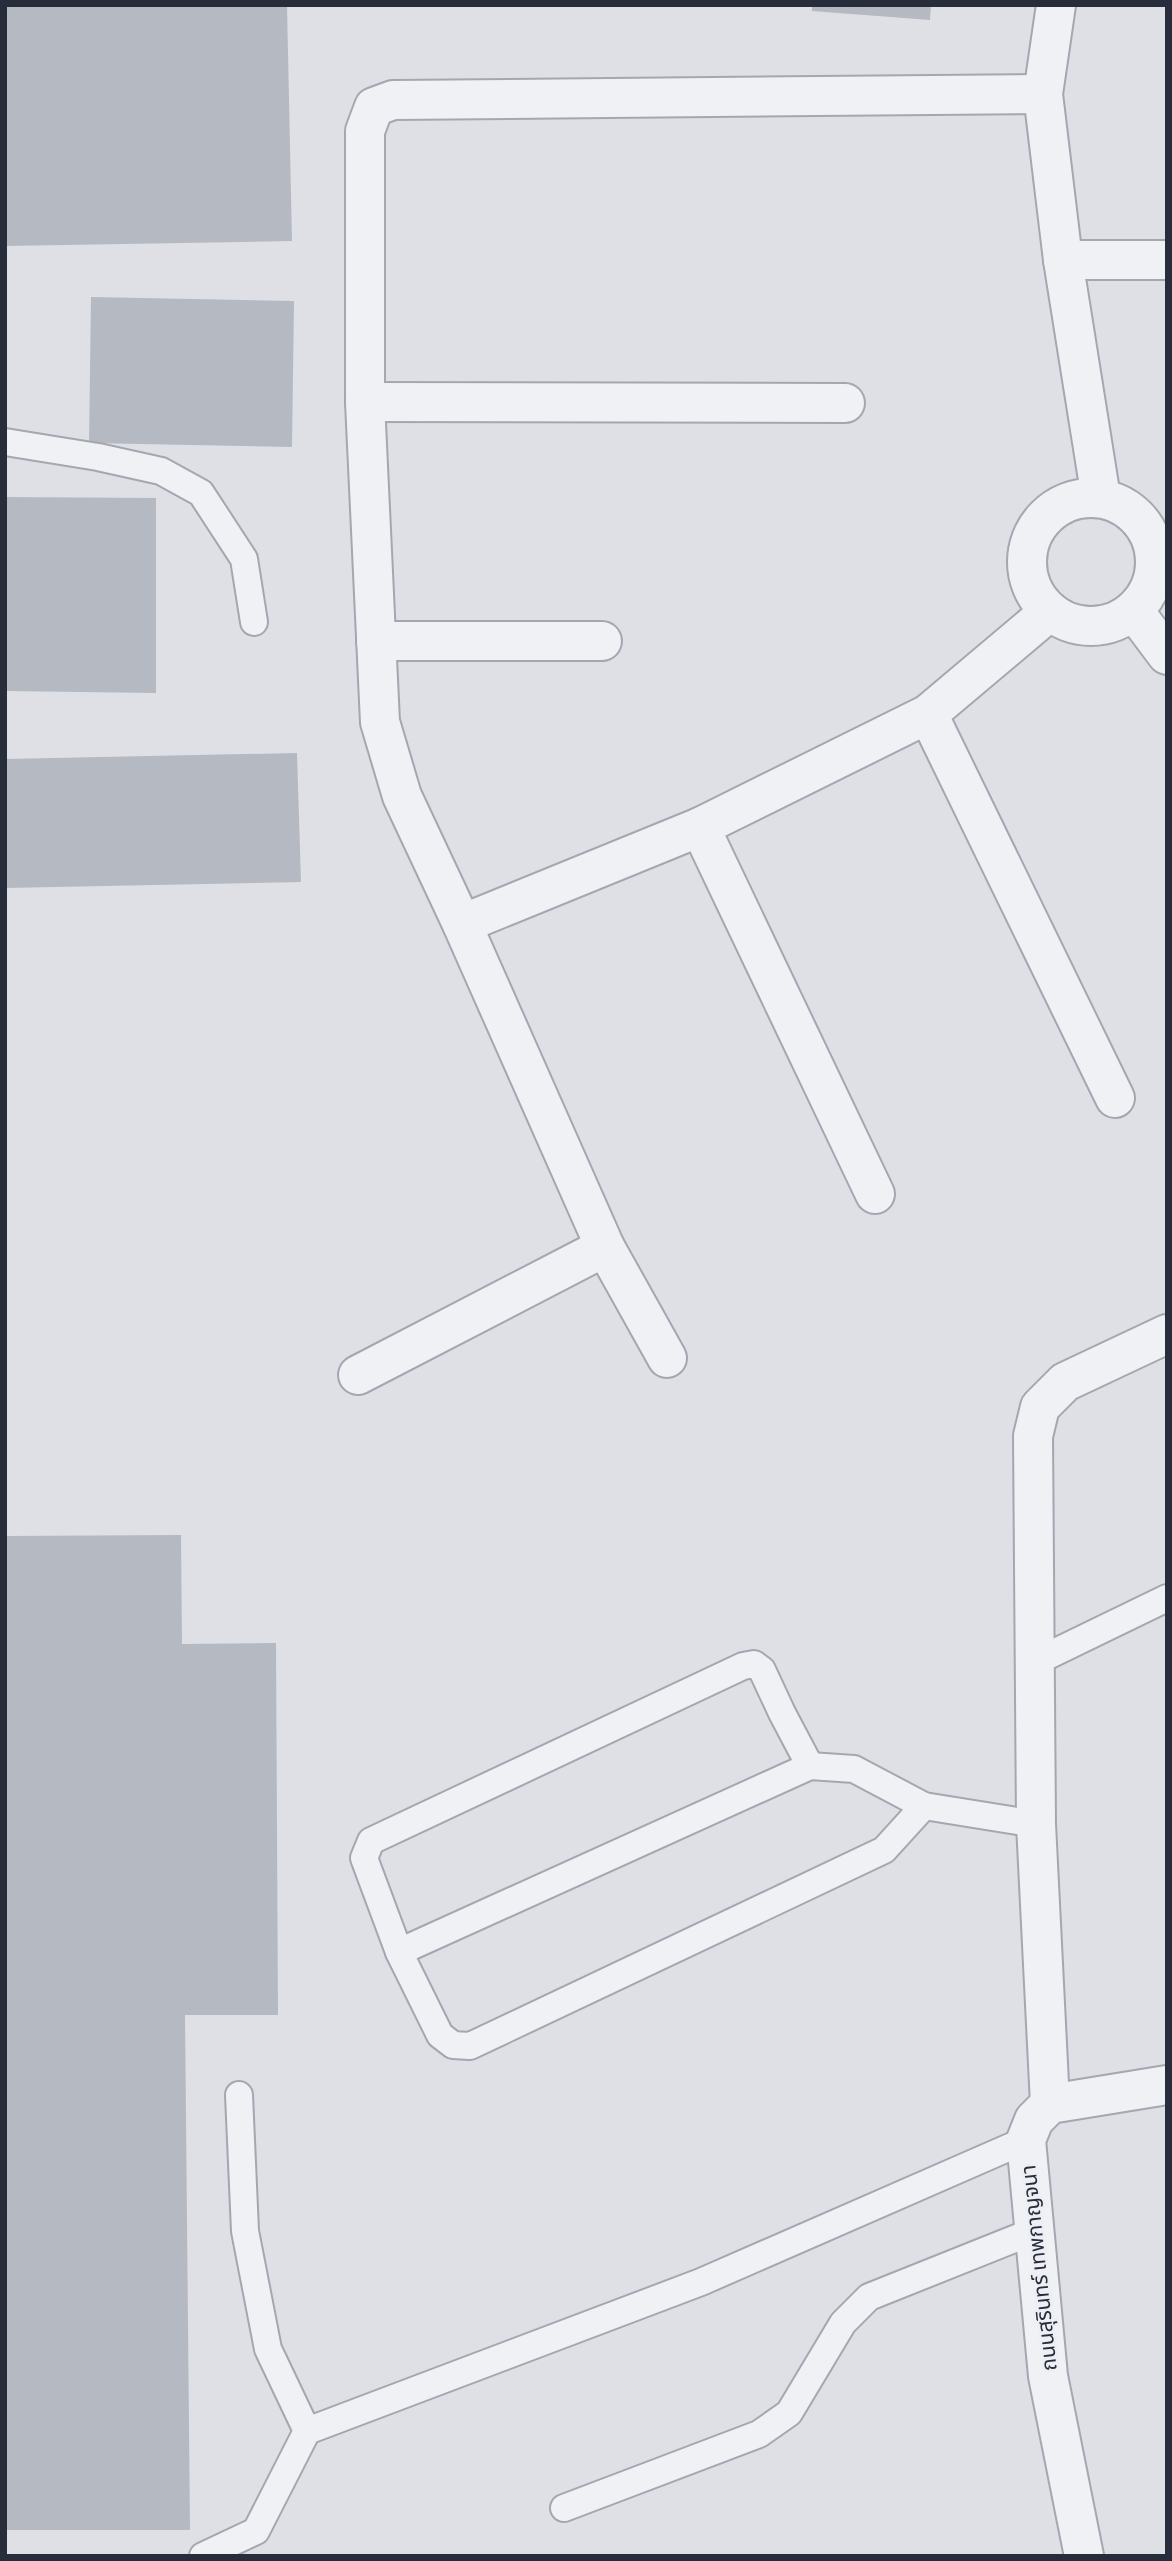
<svg xmlns="http://www.w3.org/2000/svg" width="1172" height="2561" font-family="Commissioner,'Noto Sans Thai',sans-serif">
<style>
.building{fill:#b5b9c2}
.lines{fill:none;stroke-linecap:round;stroke-linejoin:round}
.service-casing{stroke:#a4a7af;stroke-width:30}
.minor-casing{stroke:#a4a7af;stroke-width:42}
.service{stroke:#f0f1f5;stroke-width:26}
.minor{stroke:#f0f1f5;stroke-width:38}
.labels{text-anchor:middle;stroke-width:6;stroke-linejoin:round;paint-order:stroke}
.street-label{font-size:21px;fill:#282d3b;stroke:#edeff4}
</style>
<rect width="100%" height="100%" fill="#dee0e6"/>
<!-- building -->
<g class="building">
<polygon points="5,5 287,5 292,241 5,246"/>
<polygon points="812,5 931,5 930,20 812,11"/>
<polygon points="91,297 294,301 292,447 89,443"/>
<polygon points="5,497 156,498 156,693 5,691"/>
<polygon points="297,753 301,882 5,888 5,759"/>
<polygon points="181,1535 182,1644 276,1643 278,2015 185,2015 190,2530 5,2530 5,1536"/>
</g>
<g class="lines">
<defs>
<g id="service">
<polyline points="5,442 98,457 161,471 201,493 244,559 254,622"/>
<polyline points="1035,1662 1167,1598"/>
<polyline points="810,1766 782,1713 762,1670 754,1664 743,1666 371,1841 364,1858 399,1952 440,2035 453,2045 470,2046 884,1850 924,1806"/>
<polyline points="399,1952 810,1766 854,1769 924,1806 1036,1824"/>
<polyline points="239,2095 245,2231 268,2349 307,2431"/>
<polyline points="564,2508 759,2434 789,2413 843,2323 869,2297 1034,2231"/>
<polyline points="203,2556 256,2531 307,2431 701,2282 1026,2140"/>
</g>
<g id="minor">
<polyline points="1056,5 1043,94 1063,260 1101,498"/>
<polyline points="1043,94 393,100 374,107 365,131 365,402 380,722 402,796 462,924 700,827 928,714 1049,612"/>
<polyline points="1063,260 1167,260"/>
<polyline points="365,402 845,403"/>
<circle cx="1091" cy="562" r="64"/>
<polyline points="1134,611 1167,655"/>
<polyline points="376,641 602,641"/>
<polyline points="928,714 1115,1098"/>
<polyline points="700,827 875,1194"/>
<polyline points="605,1247 667,1358"/>
<polyline points="358,1375 605,1247 462,924"/>
<polyline points="1050,2104 1036,1824 1033,1436 1040,1407 1065,1382 1167,1334"/>
<polyline points="1084,2556 1048,2376 1026,2140 1034,2120 1050,2104 1167,2085"/>
</g>
</defs>
<!-- service casing -->
<use href="#service" class="service-casing"/>
<!-- minor casing -->
<use href="#minor" class="minor-casing"/>
<!-- service -->
<use href="#service" class="service"/>
<!-- minor -->
<use href="#minor" class="minor"/>
</g>
<g class="labels">
<!-- street labels -->
<g class="street-label">
<text transform="translate(1039 2268) rotate(-96)" y="7">ถนนสุรินทร์ เทพกาญจนา</text>
</g>
</g>
<!-- border -->
<rect width="1172" height="2561" fill="none" stroke="#282d3b" stroke-width="14"/>
</svg>
